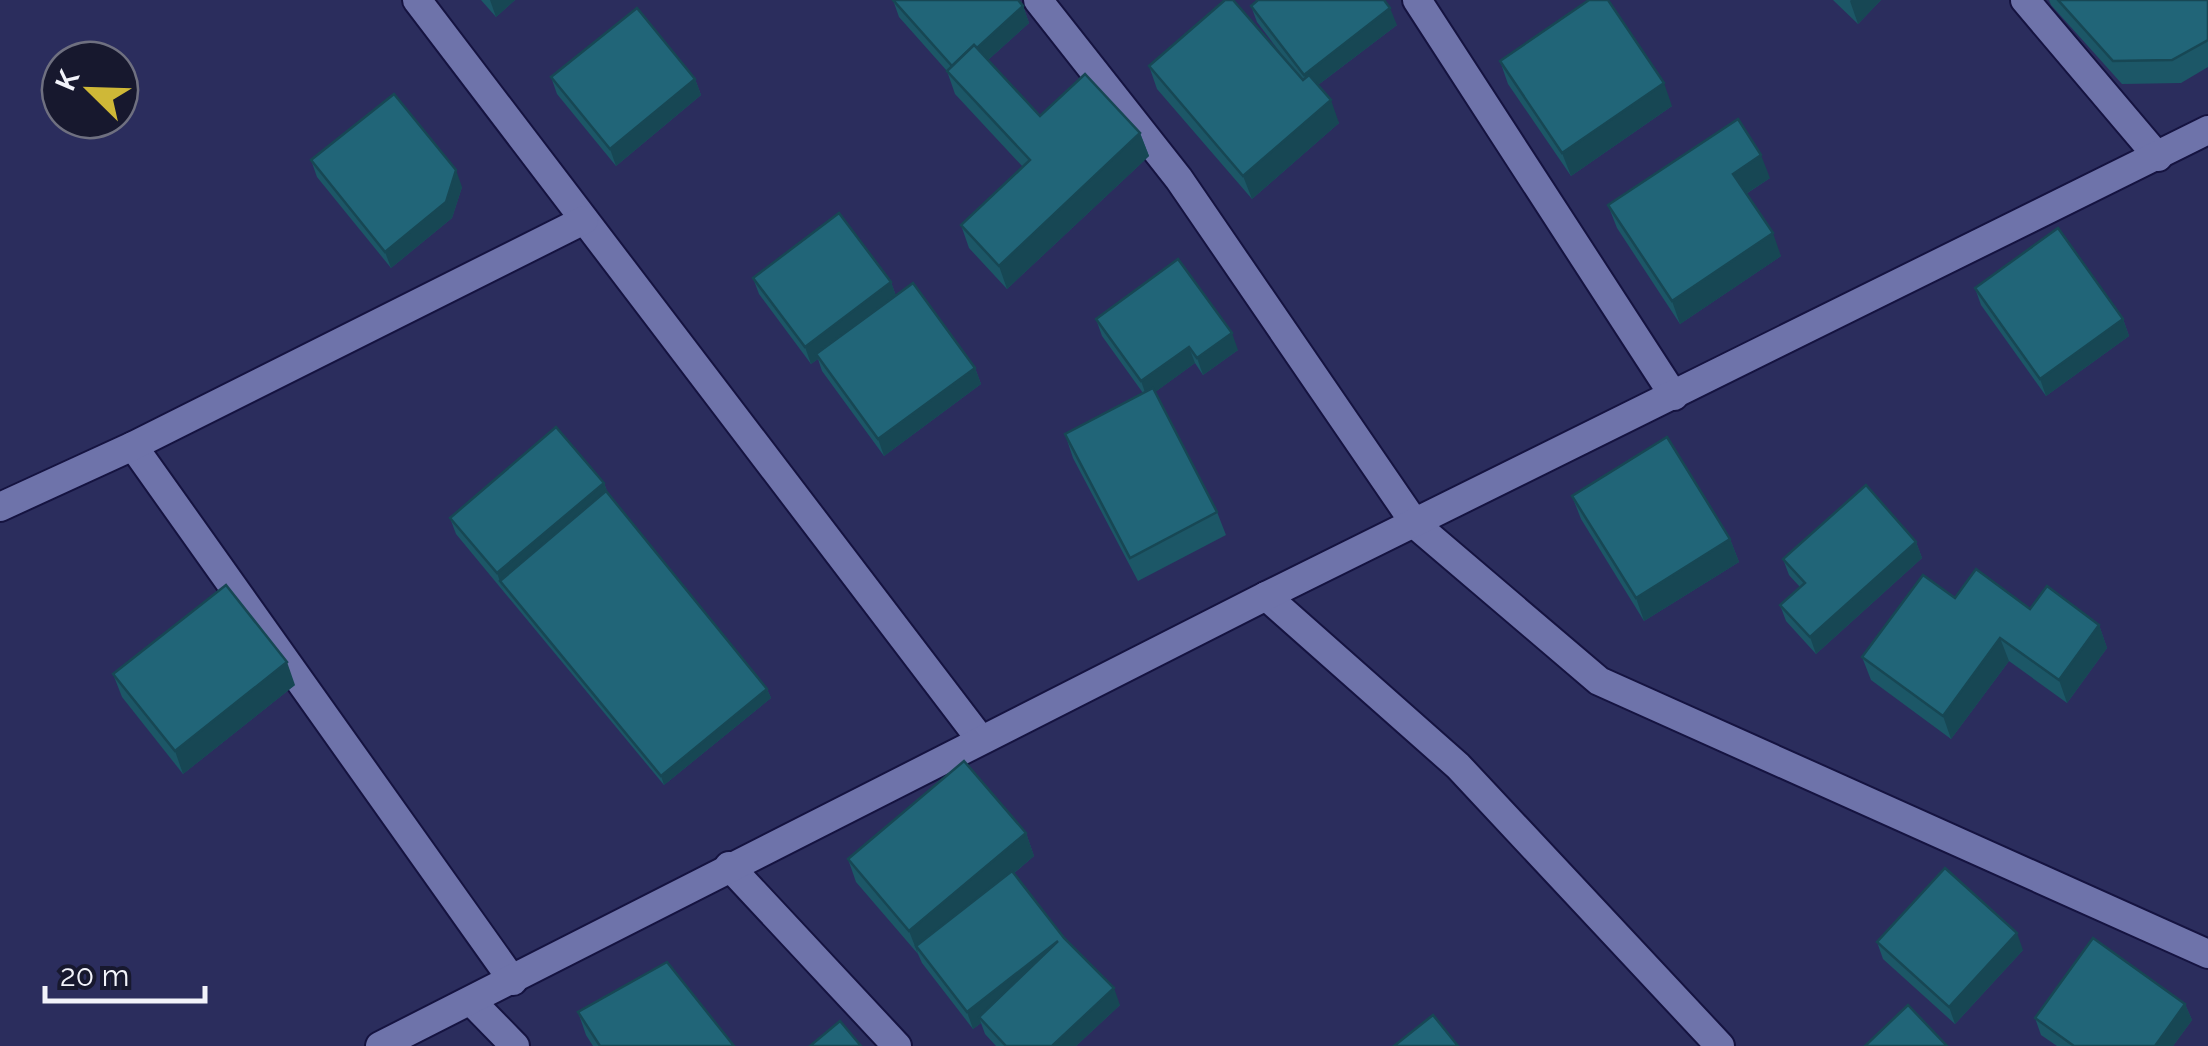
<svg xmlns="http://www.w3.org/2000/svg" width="2208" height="1046" font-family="Raleway,sans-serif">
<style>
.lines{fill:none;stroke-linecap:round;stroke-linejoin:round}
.minor-casing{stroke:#151340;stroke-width:32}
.tertiary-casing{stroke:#151340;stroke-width:32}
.minor{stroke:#6e73aa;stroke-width:28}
.tertiary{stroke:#6e73aa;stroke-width:28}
.wall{fill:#1c5767}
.shaded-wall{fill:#174754}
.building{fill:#216578;stroke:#174754;stroke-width:2.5}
</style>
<rect width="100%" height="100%" fill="#2b2d5d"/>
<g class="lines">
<defs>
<g id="minor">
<polyline points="417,0 981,740"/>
<polyline points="1038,0 1179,179 1416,525 1599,681 2208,954"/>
<polyline points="1417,0 1674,396"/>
<polyline points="2025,0 2158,157"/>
<polyline points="133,446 513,981"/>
<polyline points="0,507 133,446 584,220"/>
<polyline points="1266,596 1458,766 1720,1046"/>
<polyline points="729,866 897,1046"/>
<polyline points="472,1002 515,1046"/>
</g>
<polyline id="tertiary" points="380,1046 1266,596 2208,130"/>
</defs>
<!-- minor casing -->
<use href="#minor" class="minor-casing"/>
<!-- tertiary casing -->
<use href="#tertiary" class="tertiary-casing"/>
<!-- minor -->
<use href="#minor" class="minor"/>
<!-- tertiary -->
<use href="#tertiary" class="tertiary"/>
</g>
<!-- wall -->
<g class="wall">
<polygon points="481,0 515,0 496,17"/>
<polygon points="893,0 1023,6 1029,23 988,60 1040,116 1140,133 1149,156 1007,289 969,248 961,225 1023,167 955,94 947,71 899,17"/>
<polygon points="1833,0 1881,0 1858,24"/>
<polygon points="2049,0 2208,0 2208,67 2181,83 2122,84 2051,5"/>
<polygon points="1251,6 1397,25 1318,85 1339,123 1252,199 1157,89 1149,66 1294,71 1257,22"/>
<polygon points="1500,61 1672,106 1571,176 1508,84"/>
<polygon points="551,77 695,79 701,95 616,166 557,94"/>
<polygon points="311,160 462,187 452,218 391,268 317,177"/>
<polygon points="1770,178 1746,194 1781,256 1680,324 1617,228 1608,205"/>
<polygon points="753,278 891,282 896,296 975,368 981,384 884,456 822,371 818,359 811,364 759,294"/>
<polygon points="1975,288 2123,319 2129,336 2046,396 1981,305"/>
<polygon points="1096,319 1238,350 1203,375 1195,363 1155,392 1217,512 1226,535 1138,581 1073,458 1065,434 1143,393 1102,336"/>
<polygon points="604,483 607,491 767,689 771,698 664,785 456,534 450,518"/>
<polygon points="1572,496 1730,539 1739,562 1644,621 1581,519"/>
<polygon points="1916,542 1922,558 1816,654 1786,621 1780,605 1800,587 1789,575 1783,559"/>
<polygon points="1955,598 2030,609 2099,625 2107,648 2067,703 2009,661 1951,739 1871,680 1862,657"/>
<polygon points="113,674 295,685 183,774 122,697"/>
<polygon points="1026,833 1034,856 1013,874 1120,1005 1076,1046 996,1046 985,1034 981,1023 973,1029 922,963 918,954 856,882 848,859"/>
<polygon points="1877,942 2023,950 1955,1024 1883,959"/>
<polygon points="2185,1004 2192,1020 2173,1046 2057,1046 2041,1035 2035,1018"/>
<polygon points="578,1012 734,1046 593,1046 586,1035"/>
</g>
<!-- shaded-wall -->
<g class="shaded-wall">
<polygon points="490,0 515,0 496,17"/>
<polygon points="1851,0 1881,0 1858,24 1850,1"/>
<polygon points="1023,6 1029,23 960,85 954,69"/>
<polygon points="1390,8 1397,25 1310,91 1304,75"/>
<polygon points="695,79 701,95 616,166 610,149"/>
<polygon points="1664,83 1672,106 1571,176 1562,153"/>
<polygon points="1331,100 1339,123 1252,199 1243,176"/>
<polygon points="1140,133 1149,156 1007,289 999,266"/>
<polygon points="1761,155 1770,178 1741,197 1733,174"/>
<polygon points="456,170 462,187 452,218 391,268 385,252"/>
<polygon points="1773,233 1781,256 1680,324 1672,301"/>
<polygon points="891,282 897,299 816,354 818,359 811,364 805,347"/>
<polygon points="2123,319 2129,336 2046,396 2040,379"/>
<polygon points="1232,333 1238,350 1203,375 1197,358"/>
<polygon points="1189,347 1195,363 1147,398 1141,381"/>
<polygon points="975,368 981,384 884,456 878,439"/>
<polygon points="604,483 610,499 500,581 503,590 497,573"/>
<polygon points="1730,539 1739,562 1644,621 1636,598"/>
<polygon points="1916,542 1922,558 1816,654 1810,637"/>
<polygon points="2099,625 2107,648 2067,703 2059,680"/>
<polygon points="2000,638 2009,661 1951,739 1943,716"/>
<polygon points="287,662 295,685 183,774 175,751"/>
<polygon points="767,689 771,698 664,785 661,776"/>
<polygon points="1026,833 1034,856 920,952 916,946 918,954 909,931"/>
<polygon points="2017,933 2023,950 1955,1024 1949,1007"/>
<polygon points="1058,941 979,1017 981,1023 973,1029 967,1012"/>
<polygon points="1114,988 1120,1005 1076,1046 1052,1046"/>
<polygon points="2185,1004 2192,1020 2173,1046 2155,1046"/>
</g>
<!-- building -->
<g class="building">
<polygon points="893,0 1018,0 1023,6 977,48 974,45 952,66"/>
<polygon points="1225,0 1233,0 1303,80 1309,75 1331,100 1243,176 1149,66"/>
<polygon points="1258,0 1384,0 1390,8 1304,75 1251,6"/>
<polygon points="1589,0 1608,0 1664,83 1562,153 1500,61"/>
<polygon points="2058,0 2208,0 2208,40 2172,60 2113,61"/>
<polygon points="637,8 695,79 610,149 551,77"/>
<polygon points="974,45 1040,116 1085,74 1140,133 999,266 961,225 1030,160 947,71"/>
<polygon points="394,94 456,170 446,202 385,252 311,160"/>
<polygon points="1738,119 1761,155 1733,174 1773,233 1672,301 1608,205"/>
<polygon points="839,213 891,282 805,347 753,278"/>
<polygon points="2058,228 2123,319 2040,379 1975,288"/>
<polygon points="1178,259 1232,333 1197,358 1189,347 1141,381 1096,319"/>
<polygon points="913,283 975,368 878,439 816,354"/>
<polygon points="1153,388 1217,512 1130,558 1065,434"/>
<polygon points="556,427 604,483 497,573 450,518"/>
<polygon points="1667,437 1730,539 1636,598 1572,496"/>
<polygon points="1866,485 1916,542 1810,637 1780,605 1805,583 1783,559"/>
<polygon points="606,491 767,689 661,776 500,581"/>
<polygon points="1976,569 2030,609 2047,586 2099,625 2059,680 2000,638 1943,716 1862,657 1923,575 1955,598"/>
<polygon points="226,585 287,662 175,751 113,674"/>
<polygon points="964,761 1026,833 909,931 848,859"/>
<polygon points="1945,868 2017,933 1949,1007 1877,942"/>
<polygon points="1012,871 1064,938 1114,988 1052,1046 1006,1046 979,1017 1058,941 967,1012 916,946"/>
<polygon points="2093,938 2185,1004 2155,1046 2074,1046 2035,1018"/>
<polygon points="667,962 734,1046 600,1046 578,1012"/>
<polygon points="1908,1005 1947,1046 1865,1046"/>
<polygon points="1433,1015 1458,1046 1394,1046"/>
<polygon points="840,1021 861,1046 810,1046"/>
</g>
<!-- north arrow -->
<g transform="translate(90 90) rotate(293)"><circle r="48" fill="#17182e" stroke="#6f7080" stroke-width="2.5"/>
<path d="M0-8L18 38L0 25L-18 38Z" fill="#cfb837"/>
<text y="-15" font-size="28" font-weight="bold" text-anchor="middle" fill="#f2f3fa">K</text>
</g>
<!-- scale -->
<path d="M45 986v15h160v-15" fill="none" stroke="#f2f3fa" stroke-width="5"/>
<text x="60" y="986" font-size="30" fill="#f2f3fa" stroke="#17182e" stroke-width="8" paint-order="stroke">20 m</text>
</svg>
